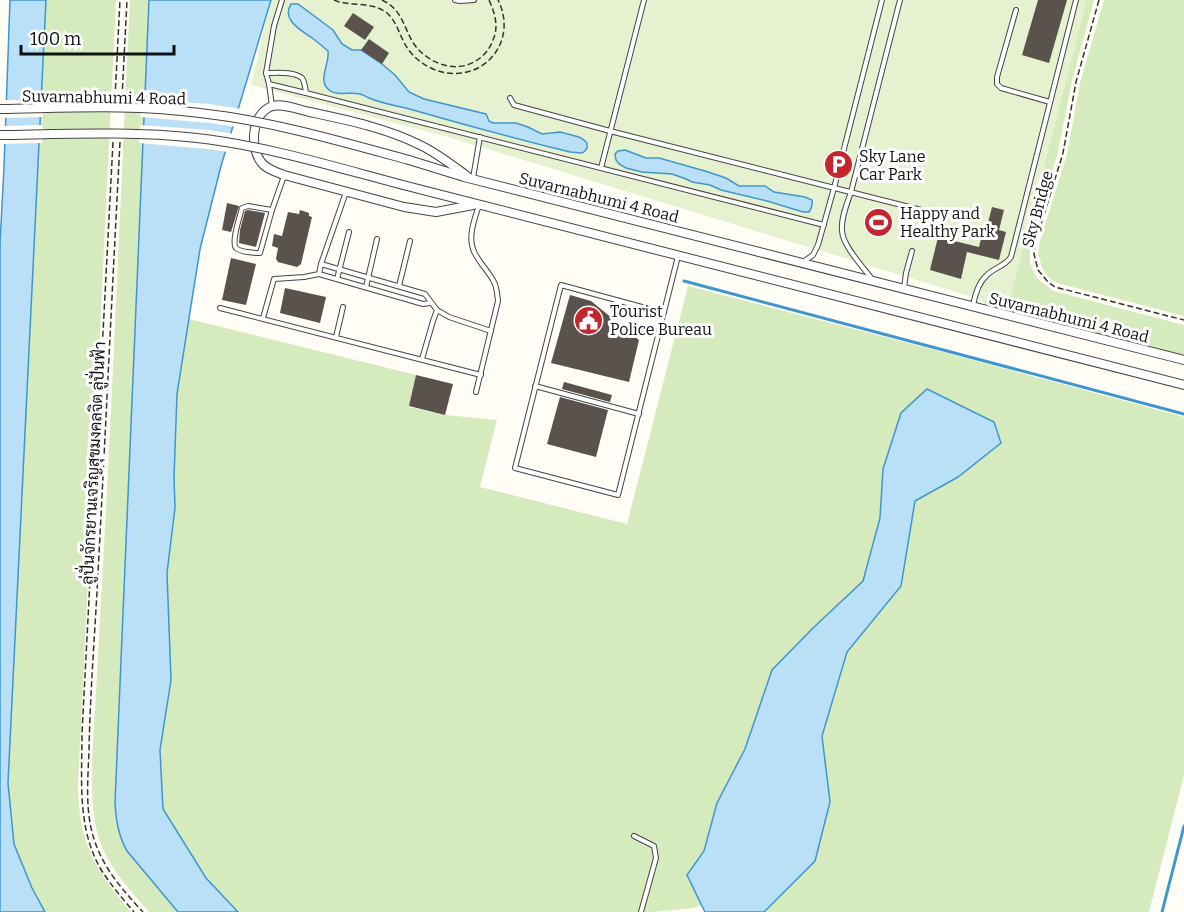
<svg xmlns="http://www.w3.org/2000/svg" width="1184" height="912" font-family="Bitter,Sarabun,serif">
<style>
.green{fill:#d5ebbd}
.pitch{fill:#e6f2cf}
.water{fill:#b9e0f7;stroke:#3f96cf;stroke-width:1.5}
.pier{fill:#fffdf5}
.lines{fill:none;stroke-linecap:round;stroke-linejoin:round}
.stream{stroke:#3f96cf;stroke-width:3}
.building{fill:#5a524d}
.lane-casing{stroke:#444;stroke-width:6}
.street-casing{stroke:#444;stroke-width:10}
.path{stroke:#333;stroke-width:1.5;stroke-dasharray:6 3;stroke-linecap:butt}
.lane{stroke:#fff;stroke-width:4}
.street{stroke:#fff;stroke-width:8}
.street-bridge-casing{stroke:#444;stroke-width:10;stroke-linecap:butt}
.street-bridge{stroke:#fff;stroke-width:8}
.labels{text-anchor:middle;stroke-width:6;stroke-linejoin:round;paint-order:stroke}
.street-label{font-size:16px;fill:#111;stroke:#fff}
.poi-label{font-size:16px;fill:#111;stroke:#fff;text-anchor:start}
</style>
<rect width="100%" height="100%" fill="#fffdf5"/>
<!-- green -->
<g class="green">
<path d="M46,0H116L78,785C79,843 94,869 131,912H45L32,888L14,844L8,783Z"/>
<path d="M130,0H149L115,802C116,820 118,835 127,851L178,912H149C125,884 101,860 95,822C89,786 93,746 95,710C98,655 101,601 104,546C114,364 121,182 130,0Z"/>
<polygon points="1079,0 1094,0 1072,81 1058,152 1030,245 1030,263 1034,273 1039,280 1054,291 1184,325 1184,357 986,308 982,299"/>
<polygon points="1104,0 1184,0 1184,316 1057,283 1050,279 1042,268 1038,253 1039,245 1067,154 1080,83"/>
<polygon points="688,286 935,350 1184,417 1184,775 1149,912 764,912 815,861 830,802 822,737 847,652 901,586 915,501 958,477 928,389 901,413 883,469 880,518 863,581 813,628 772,670 745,749 717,803 704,851 687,875 702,905 693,908 653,912 238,912 206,878 163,809 160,750 171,680 167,573 175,508 174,477 177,394 189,319 416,375 409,407 445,415 497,420 480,487 627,524"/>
</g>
<!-- pitch -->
<polygon class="pitch" points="271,0 1087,0 1008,308 448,137 251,85"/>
<!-- water -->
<g class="water">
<polygon points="10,0 46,0 8,783 14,844 32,888 45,912 0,912 0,244 4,167"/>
<path d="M149,0H271L221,166L200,249L177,394L174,477L175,508L167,573L171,680L160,750L163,809L206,878L238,912H178L127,851C118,835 116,820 115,802Z"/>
<path d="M291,4H298L333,30L342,44L352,50H361L382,64L395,75L409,92L424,99L486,114L489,121L493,123H516L528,127L542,134L560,132L579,137L584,140L587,143V148L585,151L582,153L570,152C517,139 465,125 413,110C399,106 383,104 369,98C364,96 366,96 360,94C350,91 338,97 329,90C317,81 330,63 328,51C323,47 318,42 312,38C301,30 281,20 291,4Z"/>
<path d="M625,150L646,158H659L705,171L726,178L739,186H765L774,192L805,197L812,200C813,205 812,208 809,212H803L767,201L721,190L710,185L692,182L686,179L672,174L642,172L626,168L619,164L616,160L615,154L618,151Z"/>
<polygon points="927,389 994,422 1001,443 958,477 915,501 901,586 847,652 822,736 830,802 815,861 764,912 705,912 687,875 704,851 717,803 745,749 772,670 813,628 863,581 880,518 883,469 901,413"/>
</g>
<!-- pier -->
<g class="pier">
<polygon points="141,99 209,104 241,109 236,127 210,123 140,117"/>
<polygon points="4,100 44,100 43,117 3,118"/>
<polygon points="43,125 42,143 2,144 3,126"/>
<polygon points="140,125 210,130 234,134 228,152 208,149 139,143"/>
</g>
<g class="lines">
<!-- stream -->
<g class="stream">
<polyline points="684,281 1184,414"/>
<polyline points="1162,912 1184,826"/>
</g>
</g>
<!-- building -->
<g class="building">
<polygon points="1038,0 1067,0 1049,63 1022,55"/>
<polygon points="353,13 374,27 365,40 344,26"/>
<polygon points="369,39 389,53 382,64 361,50"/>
<polygon points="227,203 239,206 231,232 222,230"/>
<polygon points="992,207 1004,210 999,230 1006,232 999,260 967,252 961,279 930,270 938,237 979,247 984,226 987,227"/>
<polygon points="248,210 265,213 256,247 239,243 240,230 245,211"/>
<polygon points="300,210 309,213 309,216 312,217 301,264 297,267 278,262 276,259 278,248 272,246 274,234 282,236 288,212 299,214"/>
<polygon points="231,258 256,264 246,305 222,300"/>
<polygon points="285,288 326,297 320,323 280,313"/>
<polygon points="570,295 591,301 639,340 629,382 551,363"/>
<polygon points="416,375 453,384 445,415 409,406"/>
<polygon points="564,382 612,395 610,402 562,389"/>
<polygon points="560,397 608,410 596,457 547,444"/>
</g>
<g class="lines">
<defs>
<g id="lane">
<polyline points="455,0 460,1 474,0"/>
<polyline points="1016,10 997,77 997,84 1001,88 1050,102"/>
<polyline points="266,73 274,26 282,0"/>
<path d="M269,84L266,73C276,73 294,71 302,78C305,82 305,88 306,93"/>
<polyline points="510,98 514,105 610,131 937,214 941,214"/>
<polyline points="272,106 269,84 306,93 824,225"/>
<polyline points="601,168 644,0"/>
<polyline points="473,178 480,137"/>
<polyline points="346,192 321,264 319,274 423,304 430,303"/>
<path d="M248,206L272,210L260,253C254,253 240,252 236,248C231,242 240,216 242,208Z"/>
<polyline points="272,210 284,176"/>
<polyline points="803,262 813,255 818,245 834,188 882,0"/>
<polyline points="321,264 425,294 437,310 449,317 491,331"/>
<polyline points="337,279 349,232"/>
<path d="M872,279C863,267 842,245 842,230C841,217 847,204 851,192L900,0"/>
<polyline points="399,286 410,241"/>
<polyline points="366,287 377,239"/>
<polyline points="904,288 906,273 912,251"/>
<path d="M973,306C975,294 978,283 987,275C995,267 1004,267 1011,257L1076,0"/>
<polyline points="220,308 481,375"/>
<polyline points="664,313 561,285 515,468 618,495 678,256"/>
<polyline points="263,318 274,279 304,277 319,274"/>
<polyline points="336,337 343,307"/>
<polyline points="422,359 433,321 437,310"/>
<polyline points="535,386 639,414"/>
<path d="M476,392L498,301C497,294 497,287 494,282C488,270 477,261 473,249C468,235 475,218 479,205"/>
<polyline points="634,836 654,846 656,858 641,912"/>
</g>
<g id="street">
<polyline points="409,160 464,177 1184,360"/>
<path d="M467,176C452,165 437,153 420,145C386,128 347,120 310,112C299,110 284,103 273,106C252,112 249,146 261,162C266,169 276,172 284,175L404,207L436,212L473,205"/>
<polyline points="403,185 1184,385"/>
</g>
</defs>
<!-- lane casing -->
<use href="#lane" class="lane-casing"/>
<!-- street casing -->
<use href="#street" class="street-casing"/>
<!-- path -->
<g class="path">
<path d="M334,0C350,7 372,1 387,13C398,23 400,38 408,49C414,58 424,65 433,69C479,88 520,44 498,0"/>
<path d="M382,0C403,10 403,27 414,44C425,60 448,71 467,65C479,61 489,52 493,40C499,27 495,13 489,0"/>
<polyline points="1099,0 1076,82 1063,153 1035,244 1034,254 1038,270 1048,282 1055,287 1184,320"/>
<polyline points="115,98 120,0"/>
<polyline points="122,98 127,0"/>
<path d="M113,142L82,733C82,780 77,826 100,868C110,884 122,898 134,912"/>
<path d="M120,142C112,292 105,442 97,592C94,645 90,698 89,751C88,775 86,799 90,823C97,861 118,885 143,912"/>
</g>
<!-- lane -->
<use href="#lane" class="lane"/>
<!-- street -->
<use href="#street" class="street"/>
<defs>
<g id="street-bridge">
<path d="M0,109C67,108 134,104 200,113C271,121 340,141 409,160"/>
<path d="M0,135C66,134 132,131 197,138C267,146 335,167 403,185"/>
</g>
</defs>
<!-- street-bridge casing -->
<use href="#street-bridge" class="street-bridge-casing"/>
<!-- street-bridge -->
<use href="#street-bridge" class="street-bridge"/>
</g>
<!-- icons -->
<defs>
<symbol id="parking-disc" viewBox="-11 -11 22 22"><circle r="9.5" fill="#c4262e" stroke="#fff"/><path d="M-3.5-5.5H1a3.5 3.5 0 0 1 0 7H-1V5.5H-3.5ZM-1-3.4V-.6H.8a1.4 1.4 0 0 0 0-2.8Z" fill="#fff"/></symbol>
<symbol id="stadium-disc" viewBox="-11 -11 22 22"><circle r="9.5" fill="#c4262e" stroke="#fff"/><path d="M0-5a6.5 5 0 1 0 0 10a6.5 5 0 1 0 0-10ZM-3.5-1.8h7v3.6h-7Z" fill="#fff"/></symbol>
<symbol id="civic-disc" viewBox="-11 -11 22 22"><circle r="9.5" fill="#c4262e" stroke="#fff"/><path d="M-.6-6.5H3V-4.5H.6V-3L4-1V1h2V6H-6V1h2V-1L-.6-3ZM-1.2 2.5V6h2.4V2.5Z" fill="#fff"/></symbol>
</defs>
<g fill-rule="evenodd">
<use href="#parking-disc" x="822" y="148" width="33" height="33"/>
<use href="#stadium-disc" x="862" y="206" width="33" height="33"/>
<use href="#civic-disc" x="572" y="304" width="33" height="33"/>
</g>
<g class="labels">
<!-- street labels -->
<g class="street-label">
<text transform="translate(104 97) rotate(1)" y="6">Suvarnabhumi 4 Road</text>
<text transform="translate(599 197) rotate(14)" y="6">Suvarnabhumi 4 Road</text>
<text transform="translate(1037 209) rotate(-75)" y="6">Sky Bridge</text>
<text transform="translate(1069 317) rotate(14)" y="6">Suvarnabhumi 4 Road</text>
<text transform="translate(93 463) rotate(-87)" y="6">ลู่ปั่นจักรยานเจริญสุขมงคลจิต ลู่ปั่นฟ้า</text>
</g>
<!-- poi labels -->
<g class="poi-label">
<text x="859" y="162">Sky Lane<tspan x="859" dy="18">Car Park</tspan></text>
<text x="900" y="219">Happy and<tspan x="900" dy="18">Healthy Park</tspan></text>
<text x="610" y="317">Tourist<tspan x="610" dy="18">Police Bureau</tspan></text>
</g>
</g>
<!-- scale -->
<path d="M21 45v9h153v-9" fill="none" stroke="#111111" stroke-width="3"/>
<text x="30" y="45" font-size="18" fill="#111111" stroke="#ffffff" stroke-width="4.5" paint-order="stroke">100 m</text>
</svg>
